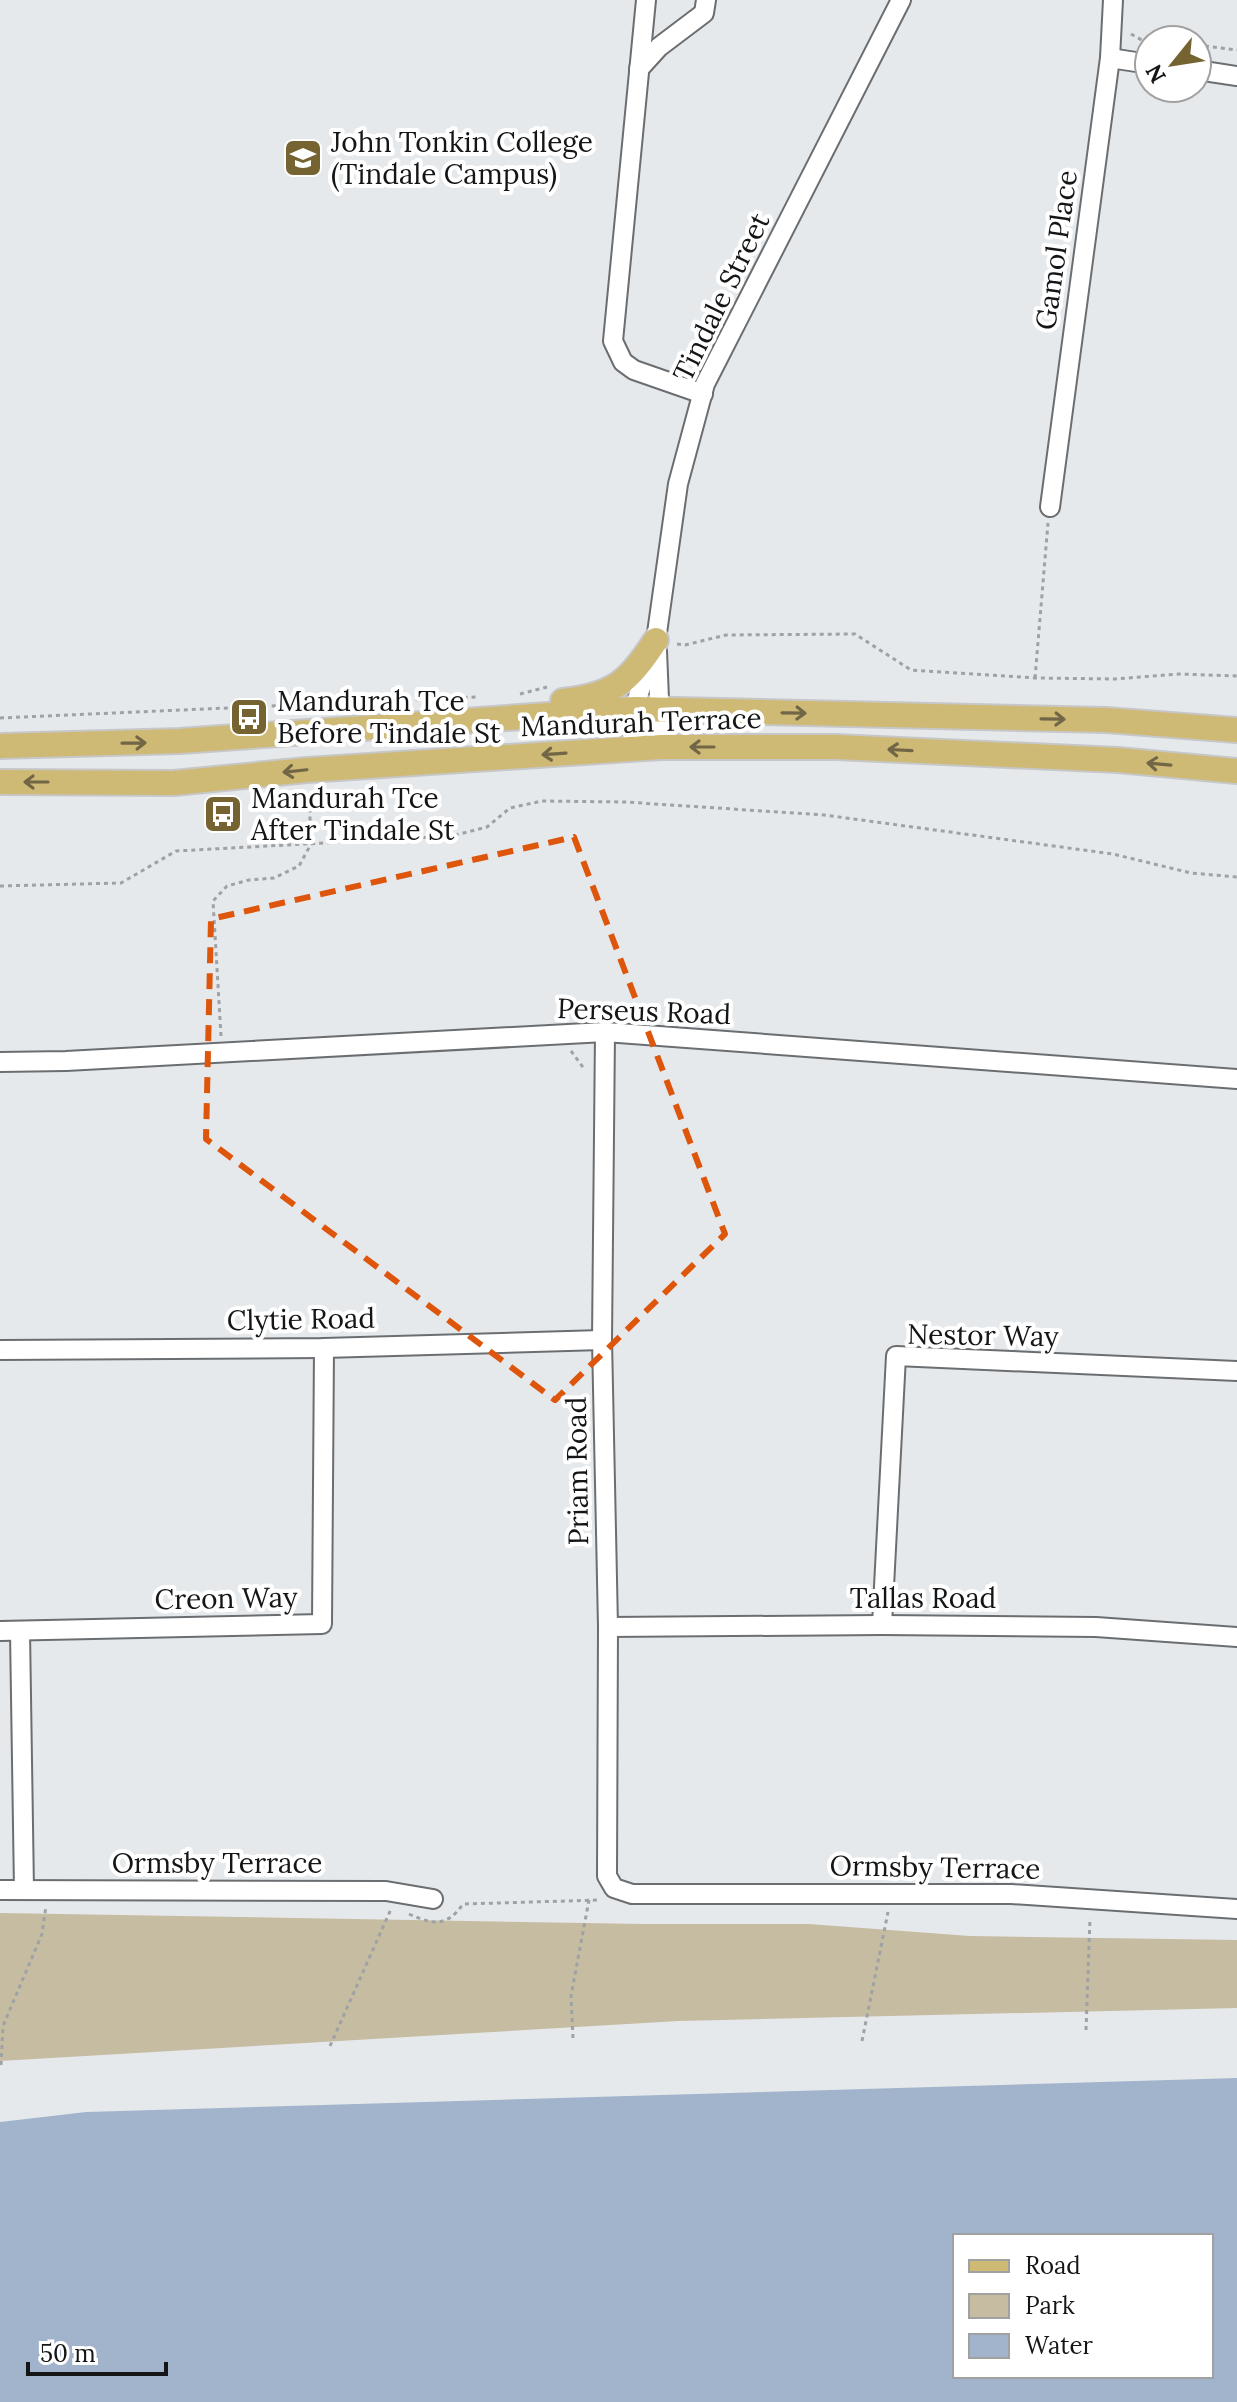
<svg xmlns="http://www.w3.org/2000/svg" width="1237" height="2402" font-family="Lora,serif">
<style>
.green{fill:#c6bca2}
.water{fill:#a1b4cc;fill-rule:evenodd}
.lines{fill:none;stroke-linecap:round;stroke-linejoin:round}
.minor-casing{stroke:#6b6e71;stroke-width:22}
.major-casing{stroke:#c7c7c7;stroke-width:28}
.path{stroke:#9fa2a4;stroke-width:3;stroke-dasharray:4 4;stroke-linecap:butt}
.minor{stroke:#fff;stroke-width:18}
.major{stroke:#ceb975;stroke-width:24}
.oneway{stroke:#716746}
.marked{fill:none;stroke:#dd560c;stroke-width:6;stroke-dasharray:16 10;stroke-linejoin:round}
.labels{text-anchor:middle;stroke-width:8;stroke-linejoin:round;paint-order:stroke}
.poi-label{font-size:28px;fill:#141516;stroke:#fff;text-anchor:start}
.street-label{font-size:28px;fill:#141516;stroke:#fff}
</style>
<rect width="100%" height="100%" fill="#e6e9ec"/>
<!-- green -->
<polygon class="green" points="0,1913 645,1924 809,1924 970,1936 1237,1940 1237,2008 679,2021 0,2061"/>
<!-- water -->
<path class="water" d="M1237,2078V2402H0V2122L86,2112ZM955,2236H1211V2376H955Z"/>
<g class="lines">
<defs>
<g id="minor">
<polyline points="646,0 613,341 623,362 634,370 703,394"/>
<polyline points="1110,58 1149,64"/>
<polyline points="639,69 659,47 704,13 706,0"/>
<polyline points="1197,70 1237,76"/>
<polyline points="1050,507 1110,58 1113,0"/>
<polyline points="657,651 661,747"/>
<polyline points="632,749 634,709 656,640 678,484 705,384 901,0"/>
<polyline points="605,1032 602,1340 608,1627 607,1876 614,1888 632,1894 1011,1894 1237,1909"/>
<polyline points="0,1062 66,1061 605,1032 1237,1079"/>
<polyline points="0,1350 324,1348 602,1340"/>
<polyline points="882,1625 896,1356 1237,1371"/>
<polyline points="608,1627 882,1625 1096,1627 1237,1637"/>
<polyline points="0,1631 322,1624 324,1348"/>
<polyline points="20,1631 24,1890"/>
<polyline points="0,1890 386,1891 433,1899"/>
</g>
<g id="major">
<path d="M563,701C615,695 628,682 656,640"/>
<polyline points="0,746 180,741 634,709 1106,720 1237,730"/>
<polyline points="0,782 174,783 307,770 661,747 836,747 1118,760 1237,771"/>
</g>
</defs>
<!-- minor casing -->
<use href="#minor" class="minor-casing"/>
<!-- major casing -->
<use href="#major" class="major-casing"/>
<!-- path -->
<g class="path">
<polyline points="1131,34 1149,44"/>
<polyline points="1197,45 1237,50"/>
<polyline points="677,644 685,645 726,635 855,634 911,670 1035,678 1115,679 1179,674 1237,676"/>
<polyline points="1035,678 1048,523"/>
<polyline points="520,694 547,687"/>
<polyline points="0,718 476,697"/>
<polyline points="0,886 121,883 176,851 452,836 487,827 510,808 542,801 625,802 824,815 1113,854 1191,873 1237,877"/>
<polyline points="221,1036 213,901 227,886 249,880 274,878 299,866 311,844 309,792"/>
<polyline points="571,1051 585,1070"/>
<path d="M409,1914C433,1925 447,1927 463,1904L600,1900"/>
<polyline points="1086,2030 1090,1918"/>
<polyline points="573,2038 571,1996 589,1900"/>
<polyline points="862,2041 888,1912"/>
<polyline points="330,2046 391,1909"/>
<polyline points="1,2065 3,2026 42,1934 46,1906"/>
</g>
<!-- minor -->
<use href="#minor" class="minor"/>
<!-- major -->
<use href="#major" class="major"/>
</g>
<!-- one-way arrows -->
<defs><path id="oneway-shaft" d="M-6 0H5M1.5-3L5.5 0L1.5 3" fill="none" stroke-width="1.6" stroke-linecap="round" stroke-linejoin="round" transform="scale(2)"/></defs>
<g class="oneway">
<use href="#oneway-shaft" transform="translate(794 713) rotate(1)"/>
<use href="#oneway-shaft" transform="translate(1053 719) rotate(1)"/>
<use href="#oneway-shaft" transform="translate(134 743) rotate(-1)"/>
<use href="#oneway-shaft" transform="translate(702 747) rotate(-180)"/>
<use href="#oneway-shaft" transform="translate(900 750) rotate(-177)"/>
<use href="#oneway-shaft" transform="translate(554 754) rotate(176)"/>
<use href="#oneway-shaft" transform="translate(1159 764) rotate(-175)"/>
<use href="#oneway-shaft" transform="translate(295 771) rotate(174)"/>
<use href="#oneway-shaft" transform="translate(36 782) rotate(-180)"/>
</g>
<!-- marked area -->
<path class="marked" d="M574,837L725,1234L555,1400L206,1139L211,919Z"/>
<!-- icons -->
<defs>
<symbol id="school-square" viewBox="-11 -11 22 22"><rect x="-9" y="-9" width="18" height="18" rx="4" fill="#756331" stroke="#fff"/><path d="M0-5L7-2L0 1L-7-2ZM-4 1L0 2.5L4 1V4Q0 6-4 4Z" fill="#fff"/></symbol>
<symbol id="bus-square" viewBox="-11 -11 22 22"><rect x="-9" y="-9" width="18" height="18" rx="4" fill="#756331" stroke="#fff"/><path d="M-5-6H5V4H4V6H2V4H-2V6H-4V4H-5ZM-3.5-4V0h7V-4ZM-3.5 1.2v1.5H-2V1.2ZM2 1.2v1.5H3.5V1.2Z" fill="#fff"/></symbol>
</defs>
<g fill-rule="evenodd">
<use href="#school-square" x="281" y="136" width="44" height="44"/>
<use href="#bus-square" x="227" y="695" width="44" height="44"/>
<use href="#bus-square" x="201" y="792" width="44" height="44"/>
</g>
<g class="labels">
<!-- poi labels -->
<g class="poi-label">
<text x="331" y="152">John Tonkin College<tspan x="331" dy="32">(Tindale Campus)</tspan></text>
<text x="277" y="711">Mandurah Tce<tspan x="277" dy="32">Before Tindale St</tspan></text>
<text x="251" y="808">Mandurah Tce<tspan x="251" dy="32">After Tindale St</tspan></text>
</g>
<!-- street labels -->
<g class="street-label">
<text transform="translate(1056 250) rotate(-82)" y="10">Gamol Place</text>
<text transform="translate(721 297) rotate(-64)" y="10">Tindale Street</text>
<text transform="translate(641 722) rotate(-2)" y="10">Mandurah Terrace</text>
<text transform="translate(644 1011) rotate(2)" y="10">Perseus Road</text>
<text transform="translate(301 1319) rotate(-1)" y="10">Clytie Road</text>
<text transform="translate(983 1335) rotate(1)" y="10">Nestor Way</text>
<text transform="translate(577 1471) rotate(-91)" y="10">Priam Road</text>
<text transform="translate(226 1598) rotate(-1)" y="10">Creon Way</text>
<text x="923" y="1608">Tallas Road</text>
<text x="217" y="1873">Ormsby Terrace</text>
<text transform="translate(935 1867) rotate(1)" y="10">Ormsby Terrace</text>
</g>
</g>
<!-- legend -->
<rect x="953" y="2234" width="260" height="144" fill="#ffffff" stroke="#a1a1a2" stroke-width="2"/>
<rect x="969" y="2260" width="40" height="12" fill="#ceb975" stroke="#a1a1a2" stroke-width="2"/>
<text x="1025" y="2274" font-size="24" fill="#141516">Road</text>
<rect x="969" y="2294" width="40" height="24" fill="#c6bca2" stroke="#a1a1a2" stroke-width="2"/>
<text x="1025" y="2314" font-size="24" fill="#141516">Park</text>
<rect x="969" y="2334" width="40" height="24" fill="#a1b4cc" stroke="#a1a1a2" stroke-width="2"/>
<text x="1025" y="2354" font-size="24" fill="#141516">Water</text>
<!-- north arrow -->
<g transform="translate(1173 64) rotate(240)"><circle r="38" fill="#ffffff" stroke="#a1a1a2" stroke-width="2"/>
<path d="M0-6L14 30L0 20L-14 30Z" fill="#756331"/>
<text y="-12" font-size="22" font-weight="bold" text-anchor="middle" fill="#141516">N</text>
</g>
<!-- scale -->
<path d="M28 2362v12h138v-12" fill="none" stroke="#141516" stroke-width="4"/>
<text x="40" y="2362" font-size="24" fill="#141516" stroke="#ffffff" stroke-width="6" paint-order="stroke">50 m</text>
</svg>
